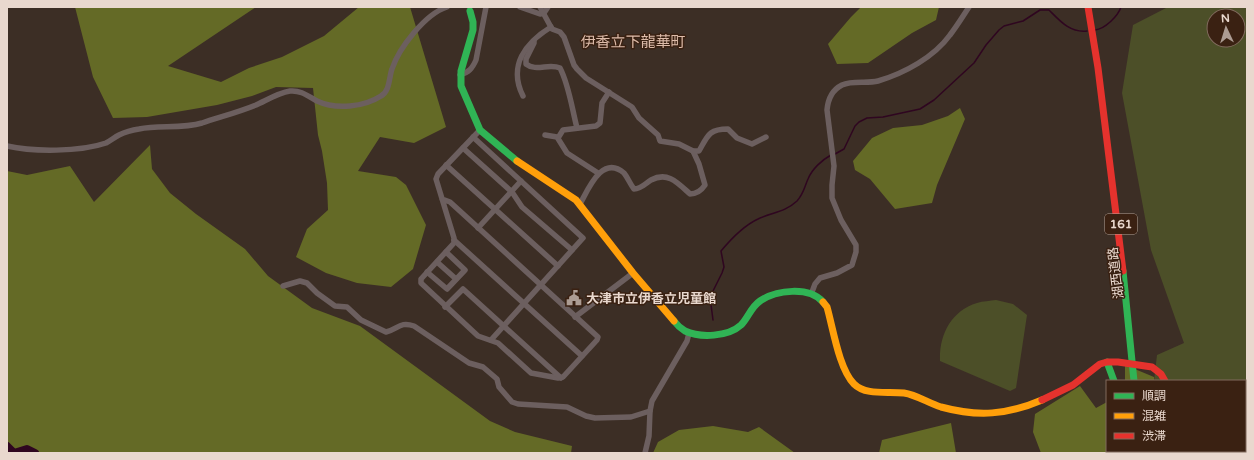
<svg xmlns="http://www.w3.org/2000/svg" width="1254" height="460" font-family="'Varela Round','Noto Sans JP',sans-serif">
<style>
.green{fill:#4c4f28;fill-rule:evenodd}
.forest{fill:#646a26}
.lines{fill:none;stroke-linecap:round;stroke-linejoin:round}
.stream{stroke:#2f0620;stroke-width:1.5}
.river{stroke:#2f0620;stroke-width:8}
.street{stroke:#6c5f5f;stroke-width:5.5}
.fast{stroke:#30b455;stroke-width:7}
.slow{stroke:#ff9f0a;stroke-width:7}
.jam{stroke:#e5322d;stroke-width:7}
.labels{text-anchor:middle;stroke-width:3;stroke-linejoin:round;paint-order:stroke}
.shield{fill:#3a2112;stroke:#b4a196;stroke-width:1}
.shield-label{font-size:12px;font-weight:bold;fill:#e9d8ce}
.street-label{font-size:13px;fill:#e9d8ce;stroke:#3a2112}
.poi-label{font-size:13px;font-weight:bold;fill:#e9d8ce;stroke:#3a2112;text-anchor:start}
.quarter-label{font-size:15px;fill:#ddbba9;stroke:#3a2112}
</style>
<rect width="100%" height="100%" fill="#3c2e25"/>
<!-- green -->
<g class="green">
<path d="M1168,7H1247V453H1195L1190,451H1245V381H1154L1157,355L1184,343L1151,250L1122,93L1133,25ZM1214,16H1238V40H1214Z"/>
<path d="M996,300L1013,304L1027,315L1016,388L1010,391L940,361C939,335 951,311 977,303C983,301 990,301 996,300Z"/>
</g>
<!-- forest -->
<g class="forest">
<polygon points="75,7 256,7 168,66 221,82 249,68 282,57 324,36 359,7 410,7 446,127 414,143 380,137 358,171 396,177 406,185 426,225 413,269 391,287 357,283 326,273 296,257 307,229 328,210 327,183 322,151 318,135 313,88 276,87 252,96 217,105 147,117 113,118 93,77"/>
<polygon points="861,7 939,7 936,20 912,33 868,63 837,64 828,44 851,17"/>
<polygon points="960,108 965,119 937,185 932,203 895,209 870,179 855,170 853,161 872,138 893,128 922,125 948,116"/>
<polygon points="150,145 152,169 170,193 196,214 245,249 268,276 312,308 360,326 490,421 515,432 572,446 571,453 7,453 7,171 27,175 70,166 94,202"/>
<polygon points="1125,365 1154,377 1154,381 1125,381"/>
<polygon points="1080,386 1096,408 1107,402 1107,451 1175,451 1178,453 1041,453 1033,432 1035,414"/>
<polygon points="951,423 956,453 879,453 882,440"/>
<polygon points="713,426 748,432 759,427 795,453 653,453 658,442 679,430"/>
</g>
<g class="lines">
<!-- stream -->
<g class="stream">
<path d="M1095,30C1105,29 1118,16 1121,7"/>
<path d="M835,154L844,149L855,126L859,122L867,118L883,117L920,109L934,100L974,63L986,45L999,30L1004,26L1023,21L1040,10H1049C1060,21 1070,33 1087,31"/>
<path d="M713,320L710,297L722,273L724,267L721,251C731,239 743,226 758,219C772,212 784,213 797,201C804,193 804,188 808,179C812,169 822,160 831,155"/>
</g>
<!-- river -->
<polyline class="river" points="7,446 14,453 27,449 35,453"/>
<!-- street -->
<g class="street">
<polyline points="520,7 540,14 544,13 548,7"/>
<path d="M540,7L552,29L560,32L564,37L574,65L577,69L586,78L632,107L639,118L658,135L660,141L679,144L693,151H699C708,135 709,129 728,129L737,138L752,144L766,137"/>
<path d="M534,41V43L526,59V64C536,72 549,63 560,68C569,85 572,109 577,128"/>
<path d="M460,75C469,72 472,69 476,60L486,7"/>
<path d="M523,96C508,66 525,43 551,27"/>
<polyline points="545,135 557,137 567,153 598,173"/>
<polyline points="473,137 583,238 491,340"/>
<polyline points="558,138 563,130 596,126 600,123 602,103 609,92"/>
<path d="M7,146C33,152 80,152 106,143C110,141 115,137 119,135C125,132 132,130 139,129C159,125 182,129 202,123C220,117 239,112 256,105C267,100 278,93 290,91C301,90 308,96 317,101C336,110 364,107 381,96C390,91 389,77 392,69C399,48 425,14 447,7"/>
<polyline points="463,148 512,192 522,207 572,250"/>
<polyline points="446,165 558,266"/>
<polyline points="442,199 450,202 598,337 597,340 563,377 558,378 531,373 498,343 478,336 421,283 421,279 454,243 454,238 436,179 438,174 480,130"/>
<path d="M580,204C588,190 602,154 624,173C628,178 630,184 634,189C641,189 645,184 651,180C668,171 678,183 690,194C697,194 701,191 705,185L699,164L693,151"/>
<polyline points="478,228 521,181"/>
<polyline points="454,240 582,356"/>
<polyline points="437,262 456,279"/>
<polyline points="427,272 447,289 465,270 446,252"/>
<path d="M283,286L300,281L307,283L317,293L335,306L347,307L361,320L386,332C398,329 400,321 414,326L469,363L483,367L497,379L499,387L512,402L518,404L567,407L586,416L595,418L631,417L650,411L652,401L687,341L689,333"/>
<path d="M812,292L815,284L820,278L837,273L852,265L856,252V245L841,220L832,198V185L834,166L827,110C828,99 832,90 842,85C853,80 867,84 878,81C905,73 934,57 950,35C957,26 963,16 969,7"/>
<polyline points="445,307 463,289 561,378"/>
<polyline points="575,317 633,273"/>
<polyline points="645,453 649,436 650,411"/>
</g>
<!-- fast -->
<g class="fast">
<polyline points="470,11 473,22 473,30 461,71 461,86 480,130 517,161"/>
<polyline points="1123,271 1134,381"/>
<path d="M674,321C677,325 680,328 685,331C700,338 728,337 741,325C748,318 751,307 760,301C776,290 809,286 823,302"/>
<polyline points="1107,362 1114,381"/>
</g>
<!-- slow -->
<g class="slow">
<polyline points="517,161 576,200 633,273 674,321"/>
<path d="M823,302L827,307C833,328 839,369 854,384C866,396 888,391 904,393C917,395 928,403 941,407C978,417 1007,415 1042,400"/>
<polyline points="1129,451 1130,453"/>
<polyline points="1186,451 1188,453"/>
</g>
<!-- jam -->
<g class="jam">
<polyline points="1088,7 1098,68 1123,271"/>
<polyline points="1042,400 1073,385 1100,364 1107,362 1118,362 1152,367 1161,374 1165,381"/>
<polyline points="1147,451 1147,453"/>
</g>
</g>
<!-- icons -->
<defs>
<symbol id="civic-bare" viewBox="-9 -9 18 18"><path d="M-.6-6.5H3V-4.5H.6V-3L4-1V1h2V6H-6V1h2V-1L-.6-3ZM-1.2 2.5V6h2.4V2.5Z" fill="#ac9c93" stroke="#3a2112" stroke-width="2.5" paint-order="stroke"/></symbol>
</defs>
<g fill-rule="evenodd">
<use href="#civic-bare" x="563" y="287" width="22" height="22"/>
</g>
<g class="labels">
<!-- shield labels -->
<rect class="shield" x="1105" y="214" width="32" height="20" rx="3"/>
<g class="shield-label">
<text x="1121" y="228">161</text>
</g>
<!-- street labels -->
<g class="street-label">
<text transform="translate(1115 273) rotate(-97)" y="5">湖西道路</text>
</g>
<!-- poi labels -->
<g class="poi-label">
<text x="586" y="303">大津市立伊香立児童館</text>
</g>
<!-- quarter labels -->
<g class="quarter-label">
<text x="633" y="47">伊香立下龍華町</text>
</g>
</g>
<!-- border -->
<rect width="1254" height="460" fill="none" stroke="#e9d8ce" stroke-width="16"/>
<!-- legend -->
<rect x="1106" y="380" width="140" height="72" fill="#3a2112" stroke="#806a5d"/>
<rect x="1114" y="393" width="20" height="6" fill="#30b455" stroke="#806a5d"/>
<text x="1142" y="400" font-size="12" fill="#e9d8ce">順調</text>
<rect x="1114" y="413" width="20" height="6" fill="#ff9f0a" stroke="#806a5d"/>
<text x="1142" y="420" font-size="12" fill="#e9d8ce">混雑</text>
<rect x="1114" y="433" width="20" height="6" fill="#e5322d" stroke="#806a5d"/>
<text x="1142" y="440" font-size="12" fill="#e9d8ce">渋滞</text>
<!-- north arrow -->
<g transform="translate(1226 28) rotate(356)"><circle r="19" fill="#3a2112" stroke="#806a5d"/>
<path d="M0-3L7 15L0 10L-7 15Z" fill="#ac9c93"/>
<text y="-6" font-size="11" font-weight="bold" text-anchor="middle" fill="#e9d8ce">N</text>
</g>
</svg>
